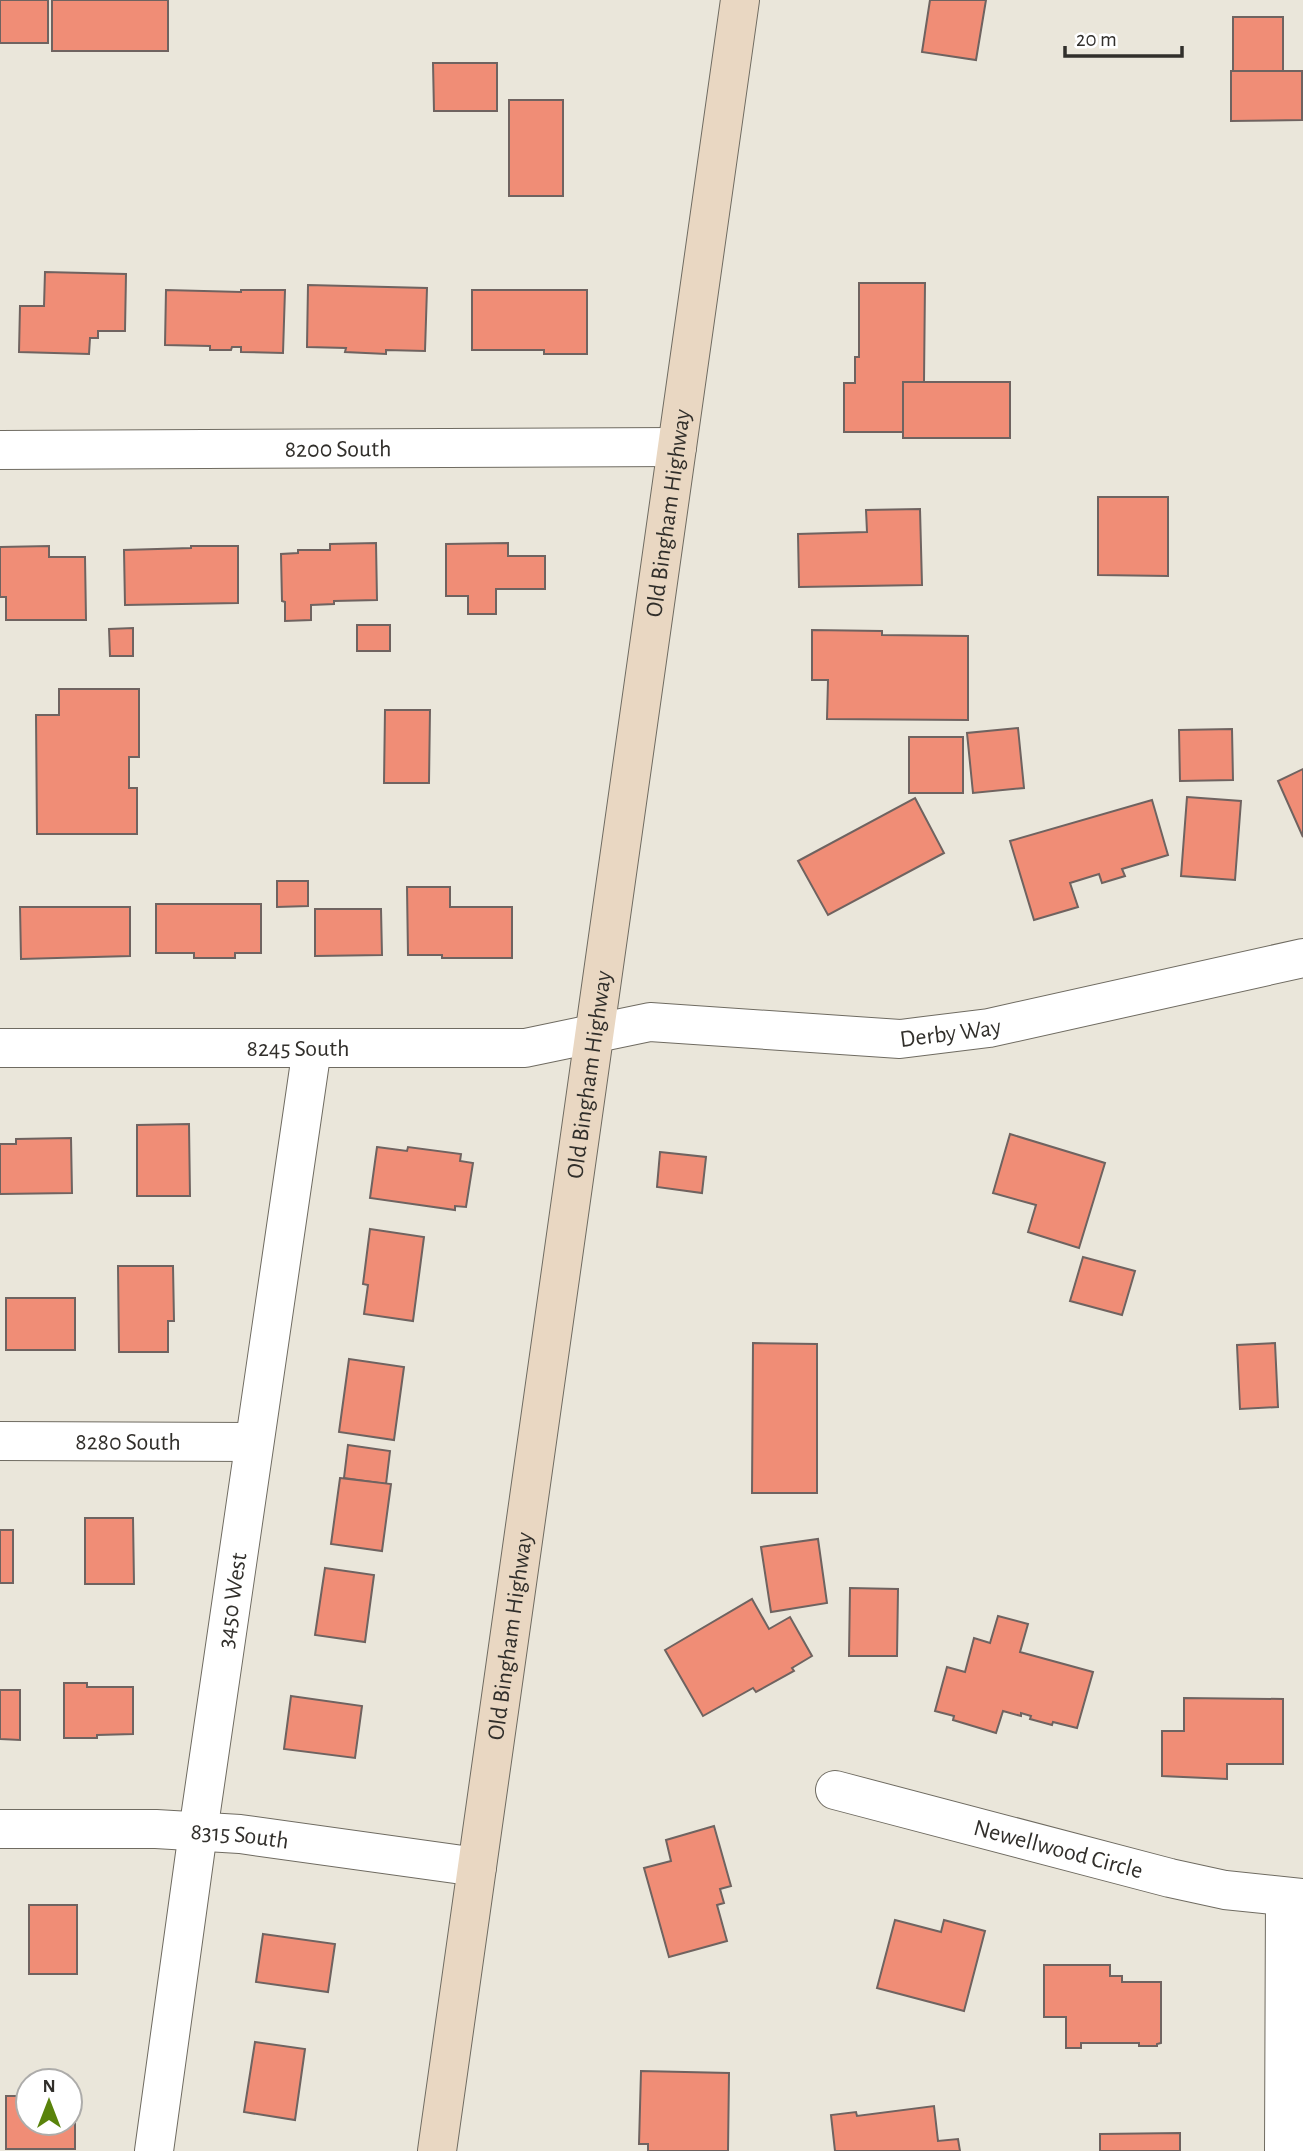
<svg xmlns="http://www.w3.org/2000/svg" width="1303" height="2151" font-family="'Alegreya Sans',sans-serif">
<style>
.building{fill:#f08d76;stroke:#6f6360;stroke-width:2}
.lines{fill:none;stroke-linecap:round;stroke-linejoin:round}
.street-casing{stroke:#6f6b61;stroke-width:40}
.secondary-casing{stroke:#6f6b61;stroke-width:40}
.street{stroke:#fff;stroke-width:38}
.secondary{stroke:#e9d7c2;stroke-width:38}
.labels{text-anchor:middle;stroke-width:5;stroke-linejoin:round;paint-order:stroke}
.street-label{font-size:24px;fill:#312f2b;stroke:#fff}
</style>
<rect width="100%" height="100%" fill="#eae6da"/>
<!-- building -->
<g class="building">
<rect x="0" y="0" width="48" height="43"/>
<rect x="52" y="0" width="116" height="51"/>
<polygon points="930,0 986,0 976,60 922,52"/>
<polygon points="1233,17 1283,17 1283,71 1233,72"/>
<polygon points="433,63 497,63 497,111 434,111"/>
<polygon points="1231,71 1302,71 1302,120 1231,121"/>
<rect x="509" y="100" width="54" height="96"/>
<polygon points="45,272 126,274 125,331 98,331 98,338 90,338 89,354 19,352 20,306 44,306"/>
<polygon points="859,283 925,283 924,382 903,382 903,432 844,432 844,383 855,383 855,357 859,357"/>
<polygon points="308,285 427,288 425,351 386,350 386,354 345,352 346,348 307,347"/>
<polygon points="166,290 241,292 241,290 285,290 283,353 241,352 241,347 232,347 231,350 210,350 210,346 165,345"/>
<polygon points="472,290 587,290 587,354 544,354 544,350 472,350"/>
<rect x="903" y="382" width="107" height="56"/>
<polygon points="1098,497 1168,497 1168,576 1098,575"/>
<polygon points="920,509 922,585 799,587 798,534 867,532 866,510"/>
<polygon points="376,543 377,600 334,601 334,604 311,605 311,620 285,621 285,602 282,601 281,554 298,553 298,550 330,550 330,544"/>
<polygon points="508,543 508,556 545,556 545,589 496,589 496,614 468,614 468,596 446,596 446,544"/>
<polygon points="49,546 49,557 85,557 86,620 6,620 6,597 0,597 0,547"/>
<polygon points="191,546 238,546 238,603 125,605 124,550 191,548"/>
<rect x="357" y="625" width="33" height="26"/>
<polygon points="133,628 133,656 110,656 109,629"/>
<polygon points="812,630 882,631 882,635 968,636 968,720 827,719 828,680 812,680"/>
<polygon points="59,689 139,689 139,757 129,757 129,788 137,788 137,834 37,834 36,715 59,715"/>
<polygon points="385,710 430,710 429,783 384,783"/>
<polygon points="1018,728 1024,788 973,793 967,733"/>
<polygon points="1232,729 1233,780 1180,781 1179,730"/>
<rect x="909" y="737" width="54" height="56"/>
<polygon points="1303,769 1303,837 1278,781"/>
<polygon points="1187,797 1241,801 1235,880 1181,876"/>
<polygon points="915,798 944,853 828,915 798,861"/>
<polygon points="1152,800 1168,855 1122,869 1125,876 1102,883 1099,874 1070,883 1078,907 1034,920 1010,841"/>
<polygon points="277,881 308,881 308,906 277,907"/>
<polygon points="407,887 450,887 450,907 512,907 512,958 442,958 442,955 408,955"/>
<polygon points="156,904 261,904 261,953 235,953 235,958 194,958 194,953 156,953"/>
<polygon points="20,907 130,907 130,956 21,959"/>
<polygon points="315,909 381,909 382,955 315,956"/>
<polygon points="189,1124 190,1196 137,1196 137,1125"/>
<polygon points="1010,1134 1105,1163 1079,1248 1028,1232 1036,1205 993,1193"/>
<polygon points="71,1138 72,1193 0,1194 0,1144 16,1144 16,1139"/>
<polygon points="377,1147 407,1151 408,1147 461,1154 460,1161 473,1163 466,1207 455,1206 455,1210 370,1198"/>
<polygon points="660,1152 706,1157 702,1193 657,1187"/>
<polygon points="370,1229 424,1237 413,1321 364,1314 368,1285 363,1284"/>
<polygon points="1083,1257 1135,1271 1122,1315 1070,1301"/>
<polygon points="118,1266 173,1266 174,1321 168,1321 168,1352 119,1352"/>
<rect x="6" y="1298" width="69" height="52"/>
<polygon points="753,1343 817,1344 817,1493 752,1493"/>
<polygon points="1275,1343 1278,1407 1240,1409 1237,1345"/>
<polygon points="349,1359 404,1367 394,1440 339,1432"/>
<polygon points="348,1445 390,1451 386,1484 344,1478"/>
<polygon points="340,1478 391,1484 382,1551 331,1544"/>
<polygon points="85,1518 133,1518 134,1584 85,1584"/>
<rect x="0" y="1530" width="13" height="53"/>
<polygon points="818,1539 827,1603 771,1612 761,1547"/>
<polygon points="325,1568 374,1575 365,1642 315,1635"/>
<polygon points="850,1588 898,1589 897,1656 849,1656"/>
<polygon points="752,1599 769,1629 790,1617 812,1656 792,1668 794,1671 756,1692 753,1688 703,1716 665,1650"/>
<polygon points="998,1616 1028,1624 1020,1652 1093,1672 1077,1728 1053,1722 1052,1725 1030,1719 1031,1716 1021,1713 1021,1716 1003,1711 996,1733 953,1720 954,1716 935,1711 947,1667 965,1672 974,1638 990,1643"/>
<polygon points="64,1683 87,1683 87,1687 133,1687 133,1734 97,1735 97,1738 64,1738"/>
<polygon points="0,1690 20,1690 20,1740 0,1739"/>
<polygon points="291,1696 362,1706 355,1758 284,1749"/>
<polygon points="1184,1698 1283,1699 1283,1764 1227,1764 1227,1779 1162,1776 1162,1731 1184,1731"/>
<polygon points="714,1826 731,1886 720,1889 724,1903 717,1905 727,1941 669,1957 644,1868 671,1861 666,1840"/>
<rect x="29" y="1905" width="48" height="69"/>
<polygon points="895,1920 941,1932 944,1920 985,1931 964,2011 877,1988"/>
<polygon points="263,1934 335,1944 328,1992 256,1982"/>
<polygon points="1044,1965 1110,1965 1110,1976 1122,1976 1122,1982 1161,1982 1161,2043 1157,2044 1157,2046 1139,2046 1139,2043 1081,2043 1081,2048 1066,2048 1066,2017 1044,2017"/>
<polygon points="255,2042 305,2049 295,2120 244,2112"/>
<polygon points="641,2071 729,2073 728,2151 648,2151 648,2144 639,2144"/>
<polygon points="6,2096 28,2096 28,2123 70,2123 70,2096 75,2096 75,2149 6,2149"/>
<polygon points="934,2106 938,2141 958,2139 960,2151 835,2151 831,2115 856,2112 857,2116"/>
<polygon points="1180,2133 1180,2151 1100,2151 1100,2134"/>
</g>
<g class="lines">
<defs>
<g id="street">
<path id="s1" d="M0,450L677,447"/>
<path id="s2" d="M0,1048H525L650,1022L900,1039L989,1028L1303,958"/>
<path id="s3" d="M0,1441L254,1442"/>
<path id="s4" d="M835,1790L1170,1878L1225,1890L1303,1898"/>
<path id="s5" d="M0,1829H156L240,1834L477,1867"/>
<path id="s6" d="M154,2151L198,1832L312,1048"/>
<polyline points="1284,2151 1285,1898"/>
</g>
<g id="secondary">
<path id="s7" d="M437,2151L740,0"/>
</g>
</defs>
<!-- street casing -->
<use href="#street" class="street-casing"/>
<!-- secondary casing -->
<use href="#secondary" class="secondary-casing"/>
<!-- street -->
<use href="#street" class="street"/>
<!-- secondary -->
<use href="#secondary" class="secondary"/>
</g>
<g class="labels">
<!-- street labels -->
<g class="street-label">
<text dy="8" stroke="none"><textPath href="#s1" startOffset="338">8200 South</textPath></text>
<text dy="8" stroke="none"><textPath href="#s7" startOffset="1654">Old Bingham Highway</textPath></text>
<text dy="8" stroke="none"><textPath href="#s2" startOffset="954">Derby Way</textPath></text>
<text dy="8" stroke="none"><textPath href="#s2" startOffset="298">8245 South</textPath></text>
<text dy="8" stroke="none"><textPath href="#s7" startOffset="1087">Old Bingham Highway</textPath></text>
<text dy="8" stroke="none"><textPath href="#s3" startOffset="128">8280 South</textPath></text>
<text dy="8" stroke="none"><textPath href="#s6" startOffset="556">3450 West</textPath></text>
<text dy="8" stroke="none"><textPath href="#s7" startOffset="520">Old Bingham Highway</textPath></text>
<text dy="8" stroke="none"><textPath href="#s5" startOffset="240">8315 South</textPath></text>
<text dy="8" stroke="none"><textPath href="#s4" startOffset="231">Newellwood Circle</textPath></text>
</g>
</g>
<!-- north arrow -->
<g transform="translate(49 2102)"><circle r="33" fill="#ffffff" stroke="#adacaa" stroke-width="2"/>
<path d="M0-5L12 26L0 18L-12 26Z" fill="#59830b"/>
<text y="-10" font-size="19" font-weight="bold" text-anchor="middle" fill="#312f2b">N</text>
</g>
<!-- scale -->
<path d="M1065 46v10h117v-10" fill="none" stroke="#312f2b" stroke-width="3.5"/>
<text x="1076" y="46" font-size="21" fill="#312f2b" stroke="#ffffff" stroke-width="5" paint-order="stroke">20 m</text>
</svg>
